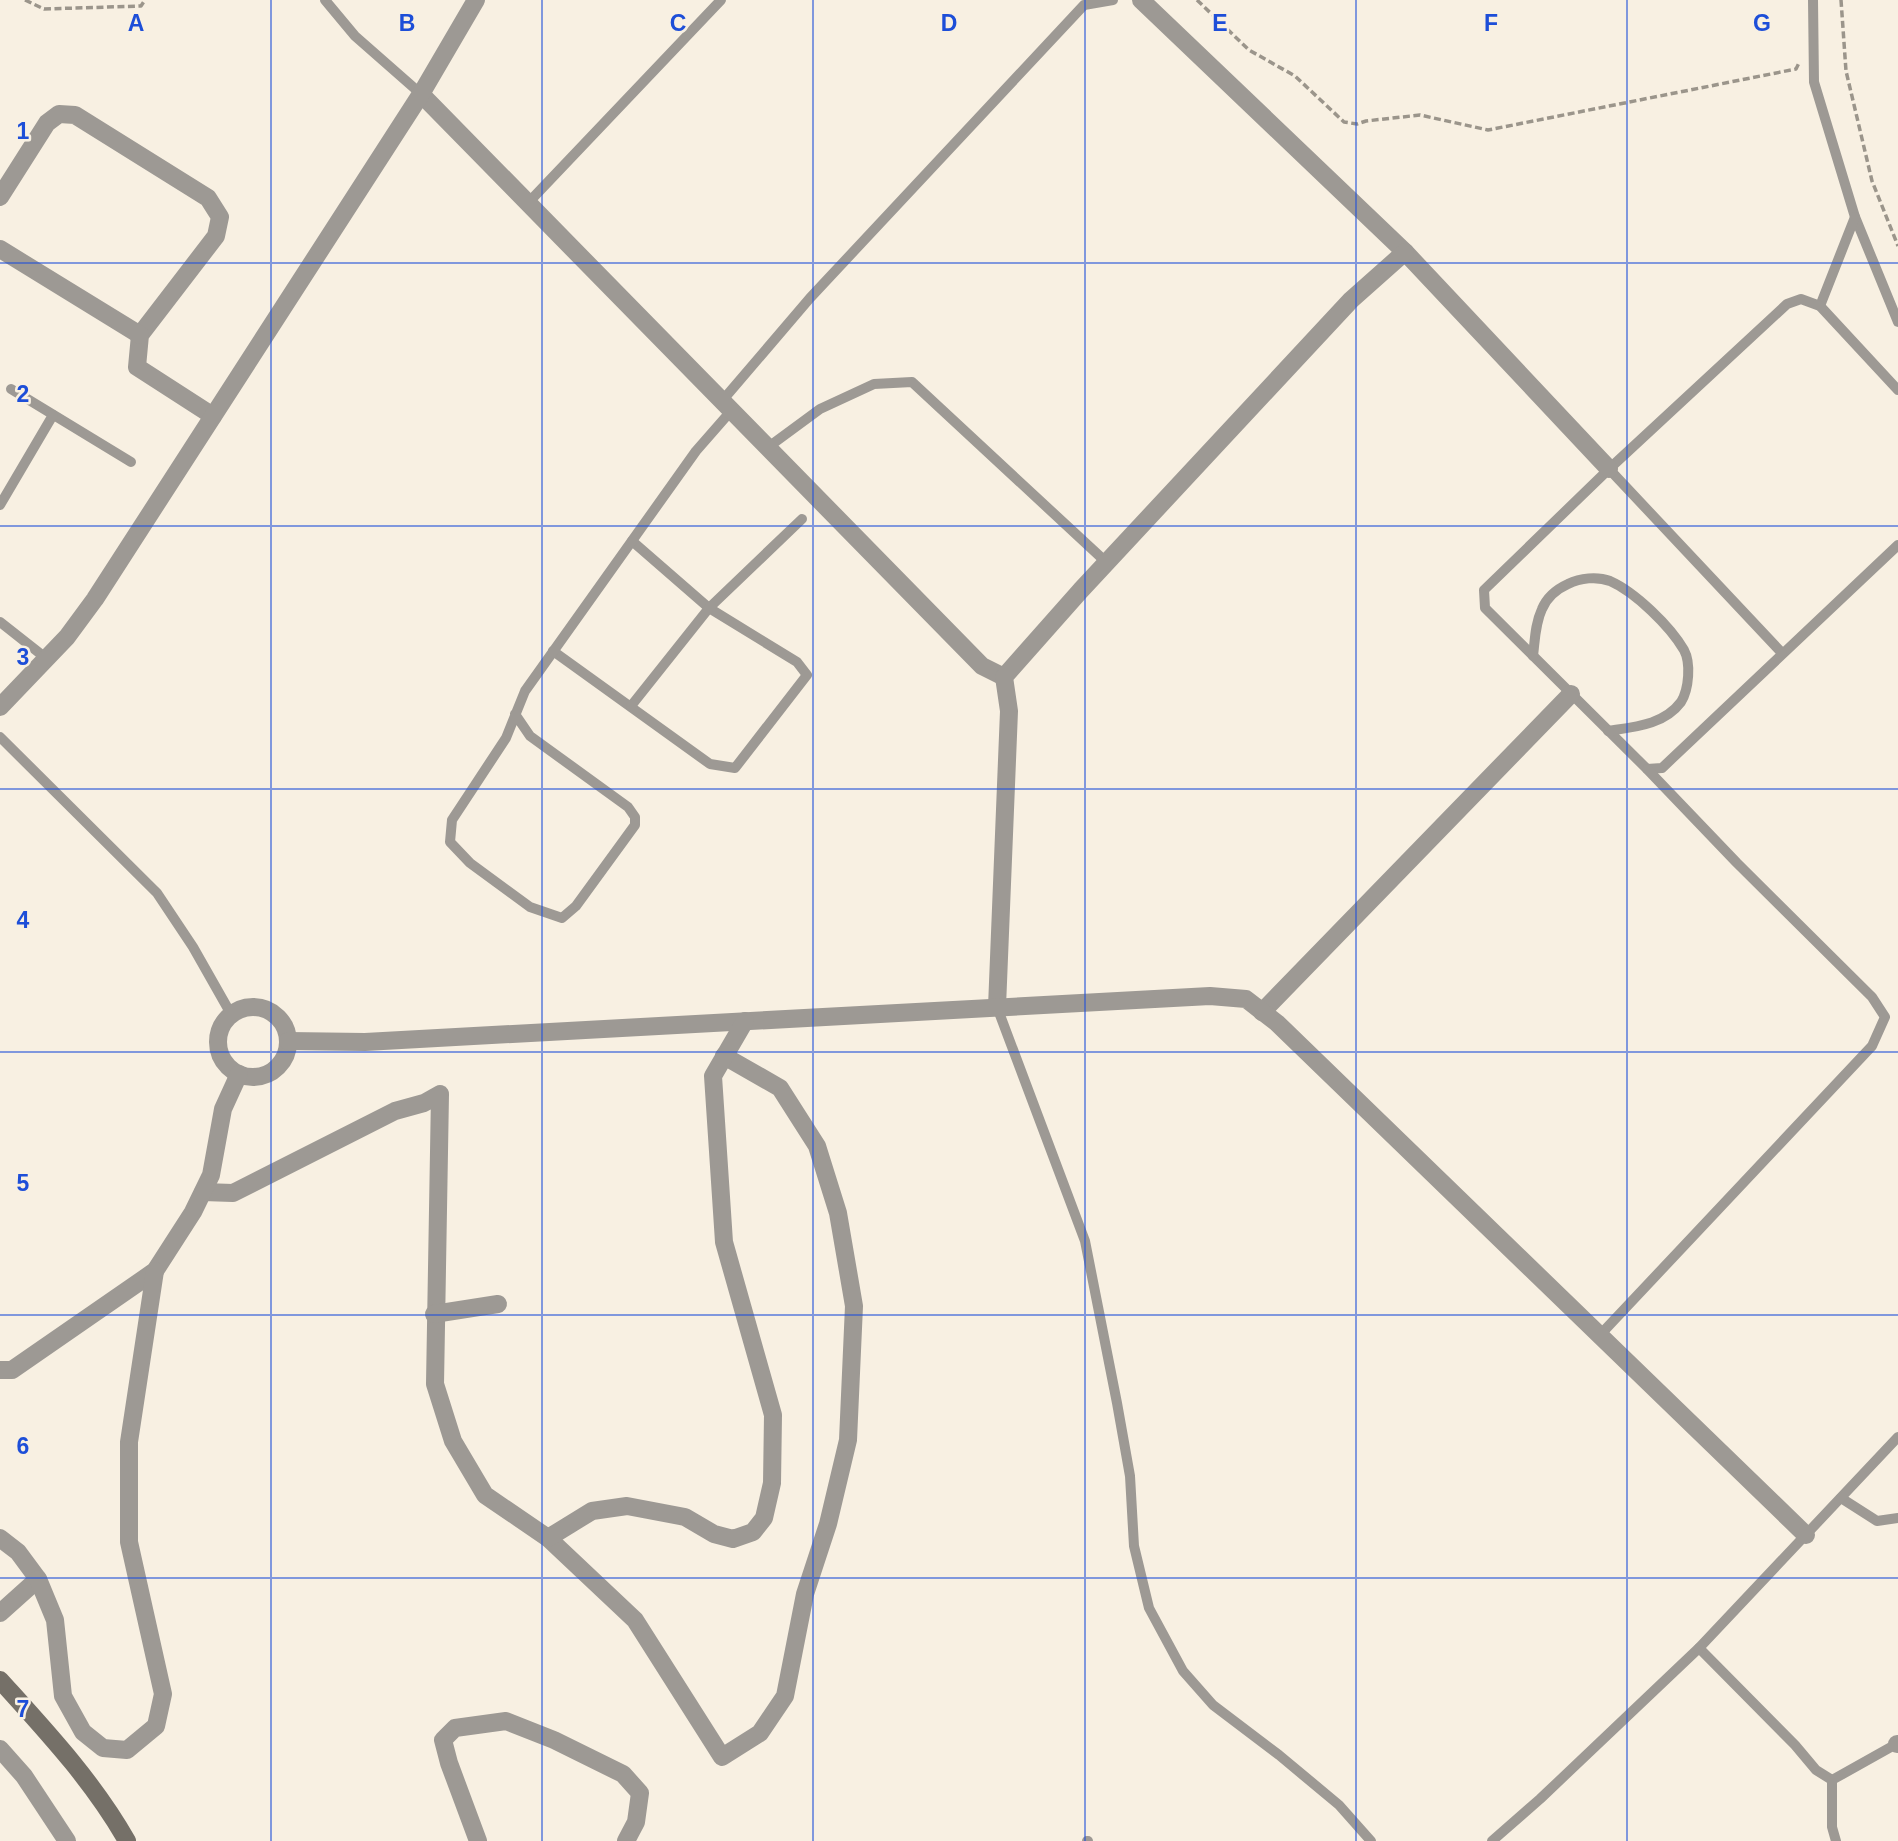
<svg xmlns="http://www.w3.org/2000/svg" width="1898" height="1841" font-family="Helvetica,sans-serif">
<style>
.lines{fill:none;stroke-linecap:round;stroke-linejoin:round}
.path{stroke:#9b958b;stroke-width:3.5;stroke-dasharray:7 3.5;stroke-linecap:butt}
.lane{stroke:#9d9994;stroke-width:10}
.street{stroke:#9d9994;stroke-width:18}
.secondary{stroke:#757068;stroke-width:18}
.grid{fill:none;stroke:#1d4ed8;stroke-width:2;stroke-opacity:0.55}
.grid-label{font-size:23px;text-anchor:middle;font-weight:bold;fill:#1d4ed8;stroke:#f8f0e2;stroke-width:5;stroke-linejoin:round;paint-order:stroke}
</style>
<rect width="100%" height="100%" fill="#f8f0e2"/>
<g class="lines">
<!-- path -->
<g class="path">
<polyline points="25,0 44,9 141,6 145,0"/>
<polyline points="1197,0 1249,50 1295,76 1344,122 1357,124 1366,121 1420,115 1488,130 1796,69 1799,63"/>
<polyline points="1841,0 1846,71 1872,181 1898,246"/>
</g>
<!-- lane -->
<g class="lane">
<polyline points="325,0 355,36 421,94"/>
<polyline points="1813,0 1814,82 1855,217 1898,322"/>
<polyline points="528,203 721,0"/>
<polyline points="1820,306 1855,217"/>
<polyline points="11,389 131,462"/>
<polyline points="1898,390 1820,306 1801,299 1787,304 1609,469 1484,590 1485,608 1647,769 1662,768 1898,545"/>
<polyline points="722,401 810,298 1084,5 1113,0"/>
<polyline points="767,448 820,409 874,384 912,382 1106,562"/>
<polyline points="1609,469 1782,653"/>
<polyline points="0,505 53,415"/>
<polyline points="0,622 47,659"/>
<polyline points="553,651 710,764 735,768 807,675 797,662 709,608 632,541"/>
<path d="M1533,656C1535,640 1535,624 1542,609C1547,597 1557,589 1568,584C1580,578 1597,576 1610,581C1635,592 1670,626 1684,650C1691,663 1689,689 1681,702C1664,725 1634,727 1608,731"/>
<polyline points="631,706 709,608 802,519"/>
<polyline points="515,714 530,736 628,807 635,817 635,825 576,906 562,918 530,907 470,863 450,842 452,820 506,738 525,691 696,451 731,411"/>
<polyline points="0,737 157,893 193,947 231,1014"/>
<polyline points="997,1007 1085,1241 1117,1403 1130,1476 1134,1546 1149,1608 1183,1671 1213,1705 1279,1755 1339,1805 1371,1841"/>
<polyline points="1600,1335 1872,1046 1885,1017 1872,997 1737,863 1647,769"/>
<polyline points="1841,1498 1877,1521 1898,1518"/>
<polyline points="1699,1648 1795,1745 1816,1770 1832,1780"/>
<polyline points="1087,1841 1088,1841"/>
<polyline points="1492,1841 1540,1799 1699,1648 1898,1437"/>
<polyline points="1836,1841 1832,1827 1832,1780 1898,1743"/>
</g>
<!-- street -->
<g class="street">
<polyline points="1141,0 1405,252 1609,469"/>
<polyline points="421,94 982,666 1004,677"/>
<polyline points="0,197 47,123 59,114 75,115 208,198 220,217 216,236 140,335 137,367 213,416"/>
<polyline points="0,249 140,335"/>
<polyline points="0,707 67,637 95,599 421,94 476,0"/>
<circle cx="253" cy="1042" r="35"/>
<polyline points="997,1007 1009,711 1004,677 1081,590 1351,300 1405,252"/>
<polyline points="1262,1012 1571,694"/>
<polyline points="288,1041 365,1042 1210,996 1246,999 1277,1023 1806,1535"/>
<polyline points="203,1192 233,1193 395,1111 424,1103 440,1094 435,1384 453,1441 485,1495 548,1538 635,1620 722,1757 760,1733 785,1696 805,1594 828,1524 848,1440 854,1306 838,1213 817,1146 780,1088 724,1056"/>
<polyline points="434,1314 498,1304"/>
<polyline points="0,1370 12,1370 155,1271 193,1212 211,1175 223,1109 239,1074"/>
<polyline points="0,1538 18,1552 38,1579 0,1613"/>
<polyline points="548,1538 592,1511 627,1506 685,1517 714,1534 733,1539 753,1532 764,1518 772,1483 773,1415 724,1242 713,1076 745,1021"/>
<polyline points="38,1579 55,1620 63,1696 83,1732 103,1748 127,1750 156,1726 163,1694 129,1542 129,1442 155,1271"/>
<polyline points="1897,1744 1898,1744"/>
<polyline points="0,1749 24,1776 67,1841"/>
<polyline points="478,1841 449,1763 443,1740 455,1728 506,1721 554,1740 623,1774 640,1793 636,1822 626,1841"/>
</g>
<!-- secondary -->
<path class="secondary" d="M0,1680C46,1731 93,1781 127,1841"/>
</g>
<!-- grid -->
<path class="grid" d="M271,0V1841M542,0V1841M813,0V1841M1085,0V1841M1356,0V1841M1627,0V1841M0,263H1898M0,526H1898M0,789H1898M0,1052H1898M0,1315H1898M0,1578H1898"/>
<g class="grid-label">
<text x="136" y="31">A</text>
<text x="407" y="31">B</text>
<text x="678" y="31">C</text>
<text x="949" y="31">D</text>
<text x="1220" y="31">E</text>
<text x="1491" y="31">F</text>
<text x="1762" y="31">G</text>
<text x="23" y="139">1</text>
<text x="23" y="402">2</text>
<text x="23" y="665">3</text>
<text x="23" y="928">4</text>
<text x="23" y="1191">5</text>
<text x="23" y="1454">6</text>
<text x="23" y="1717">7</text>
</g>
</svg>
